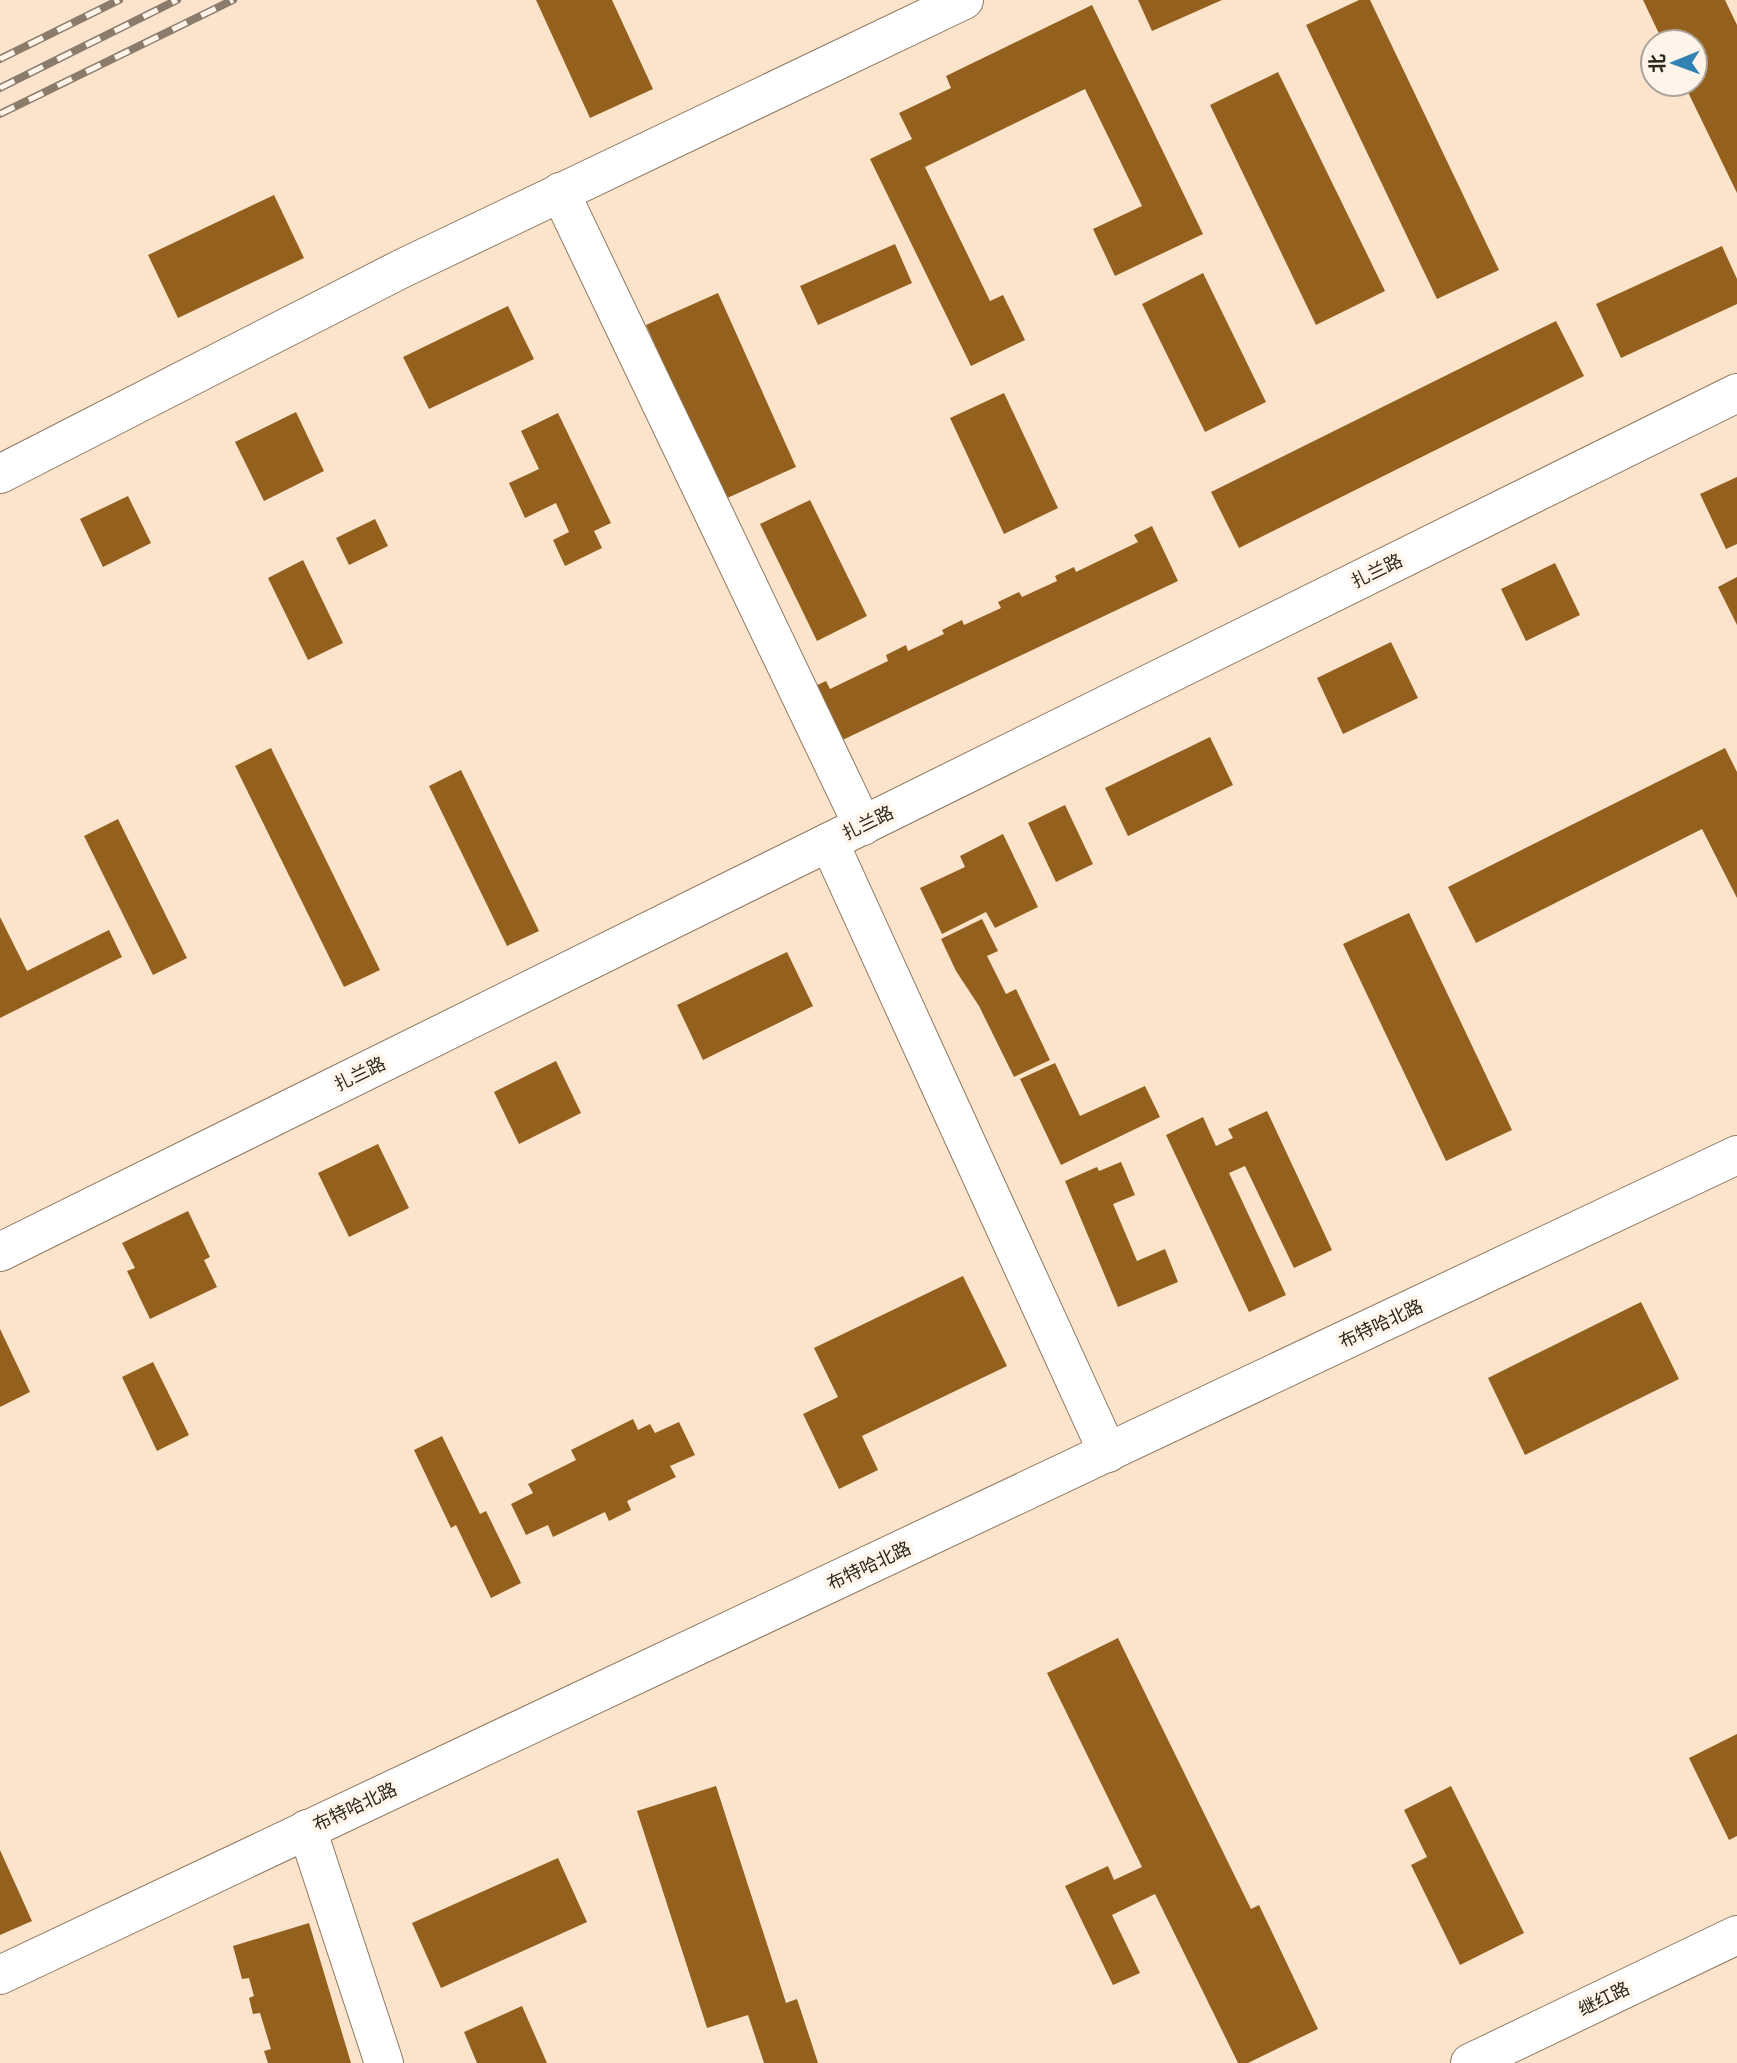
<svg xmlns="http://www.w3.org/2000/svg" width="1737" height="2063" font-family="Manrope,'Noto Sans SC',sans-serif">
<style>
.building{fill:#93601d}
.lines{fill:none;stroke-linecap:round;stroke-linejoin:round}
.street-casing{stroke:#8d7861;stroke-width:40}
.street{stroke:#fff;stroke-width:38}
.rail-casing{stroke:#8a7b6a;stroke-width:8}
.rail{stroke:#fef4ea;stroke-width:5;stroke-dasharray:16;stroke-linecap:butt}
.labels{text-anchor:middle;stroke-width:7;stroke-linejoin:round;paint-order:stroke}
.street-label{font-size:18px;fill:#2e261c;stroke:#fef4ea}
</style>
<rect width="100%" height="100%" fill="#fce4cc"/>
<!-- building -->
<g class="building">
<polygon points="536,0 612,0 653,89 590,118"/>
<polygon points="1138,0 1222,0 1152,31"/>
<polygon points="1359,0 1370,0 1499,270 1437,299 1306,25"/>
<polygon points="1643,0 1725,0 1737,25 1737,193 1684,84 1695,84 1695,42 1663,42"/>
<polygon points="1092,5 1203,234 1115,276 1093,229 1142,206 1085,89 925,167 990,301 1003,295 1025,340 971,366 870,159 912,139 899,113 951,88 946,76"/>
<polygon points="1278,72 1385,291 1316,325 1210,105"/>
<polygon points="274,195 304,258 178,318 148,255"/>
<polygon points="895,244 912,283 818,325 800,286"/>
<polygon points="1722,246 1737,279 1737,304 1621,358 1596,304"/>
<polygon points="1203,273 1266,402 1205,432 1142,304"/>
<polygon points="718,293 796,467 725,499 646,325"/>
<polygon points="508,306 534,359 429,409 403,357"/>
<polygon points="1556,321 1584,376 1239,548 1211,492"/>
<polygon points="1004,393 1058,508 1004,534 950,418"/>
<polygon points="296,412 324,471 264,501 235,442"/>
<polygon points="558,413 611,523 594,531 602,548 565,566 553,540 569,532 556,503 525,518 509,483 539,469 521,431"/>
<polygon points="1737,477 1737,544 1726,549 1700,494"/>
<polygon points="128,496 151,543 103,567 80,519"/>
<polygon points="810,500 867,616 817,641 760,524"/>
<polygon points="375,519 388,546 349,565 336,538"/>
<polygon points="1152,526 1178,581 834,744 809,689 826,681 830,689 888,661 886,655 906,645 908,651 944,634 942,630 962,620 964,625 1001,608 998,602 1019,592 1022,597 1057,581 1055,576 1074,567 1076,572 1138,542 1134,535"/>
<polygon points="303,560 343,643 308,660 268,578"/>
<polygon points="1555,563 1580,615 1526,641 1501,589"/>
<polygon points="1737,577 1737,625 1718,587"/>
<polygon points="1391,642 1418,698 1343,734 1317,678"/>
<polygon points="1210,737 1233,785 1128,836 1105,788"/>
<polygon points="271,748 380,970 344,987 235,766"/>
<polygon points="1725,748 1737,772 1737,898 1702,829 1476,943 1448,887"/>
<polygon points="461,770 539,931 507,946 429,786"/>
<polygon points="1065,805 1093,864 1056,882 1028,823"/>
<polygon points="118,819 187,958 153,975 84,836"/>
<polygon points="1003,834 1038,907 995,928 986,912 942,934 920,888 965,867 960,856"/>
<polygon points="1409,913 1512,1130 1446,1161 1343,944"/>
<polygon points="0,917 27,971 109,930 122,957 0,1018"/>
<polygon points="982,919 998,951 987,956 1006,994 1016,989 1050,1060 1014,1077 979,1006 956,971 941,939"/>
<polygon points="787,952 813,1006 703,1060 677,1005"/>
<polygon points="556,1061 581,1113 519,1144 494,1092"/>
<polygon points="1055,1063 1080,1116 1145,1086 1160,1117 1061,1165 1020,1079"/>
<polygon points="1267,1111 1332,1250 1294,1268 1245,1166 1229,1173 1286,1295 1249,1312 1166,1135 1203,1117 1216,1146 1233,1138 1228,1129"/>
<polygon points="378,1144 409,1208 349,1237 318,1173"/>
<polygon points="1121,1162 1135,1195 1113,1204 1137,1261 1165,1249 1178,1282 1118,1307 1065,1181 1097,1167 1099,1171"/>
<polygon points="188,1211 210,1257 204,1260 217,1287 150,1319 127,1271 135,1268 122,1243"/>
<polygon points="963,1276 1007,1366 862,1436 878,1470 839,1489 803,1414 838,1397 814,1348"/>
<polygon points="1641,1302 1679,1379 1525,1455 1488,1378"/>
<polygon points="0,1329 30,1392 0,1407"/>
<polygon points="153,1362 189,1435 157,1451 122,1377"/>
<polygon points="633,1419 638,1430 650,1424 655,1433 679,1422 695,1455 670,1466 676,1477 627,1501 631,1510 609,1521 605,1512 553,1537 548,1525 526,1535 511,1504 533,1493 528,1484 576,1460 571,1450"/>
<polygon points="442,1436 480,1514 486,1511 521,1583 491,1598 456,1525 451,1528 414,1450"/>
<polygon points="1118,1638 1251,1909 1259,1905 1318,2029 1248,2063 1238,2063 1155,1894 1112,1915 1140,1973 1113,1985 1065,1886 1108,1866 1114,1880 1142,1867 1047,1673"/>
<polygon points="1737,1734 1737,1836 1729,1840 1689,1758"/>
<polygon points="716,1786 786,2003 797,1999 818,2063 764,2063 748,2015 707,2028 637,1811"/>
<polygon points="1451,1786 1524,1933 1460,1965 1411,1865 1427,1857 1404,1810"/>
<polygon points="0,1850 32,1921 0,1935"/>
<polygon points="558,1858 587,1922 441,1988 412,1923"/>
<polygon points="309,1923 351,2063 268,2063 264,2051 271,2049 260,2013 253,2014 249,1998 254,1996 249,1978 242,1979 233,1946"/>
<polygon points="522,2006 547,2063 477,2063 464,2032"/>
</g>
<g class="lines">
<defs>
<g id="street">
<polyline points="560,192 863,826"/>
<polyline points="0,474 401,269 964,0"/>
<polyline points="829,842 1108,1453"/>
<polyline points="0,1252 1737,393"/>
<polyline points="307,1829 384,2063"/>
<polyline points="0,1975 1737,1155"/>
<polyline points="1470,2063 1737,1935"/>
</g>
</defs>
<!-- street casing -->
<use href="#street" class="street-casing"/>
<!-- street -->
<use href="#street" class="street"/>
<defs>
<g id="rail">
<polyline points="0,59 119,0"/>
<polyline points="0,88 177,0"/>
<polyline points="0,114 233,0"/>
</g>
</defs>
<!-- rail casing -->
<use href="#rail" class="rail-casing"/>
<!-- rail -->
<use href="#rail" class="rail"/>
</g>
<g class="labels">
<!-- street labels -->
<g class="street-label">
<text transform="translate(1377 571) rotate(-26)" y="6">扎兰路</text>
<text transform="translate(868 823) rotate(-26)" y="6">扎兰路</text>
<text transform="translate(360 1074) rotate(-26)" y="6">扎兰路</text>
<text transform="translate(1381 1324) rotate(-25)" y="6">布特哈北路</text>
<text transform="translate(869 1566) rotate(-25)" y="6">布特哈北路</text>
<text transform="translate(355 1807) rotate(-25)" y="6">布特哈北路</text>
<text transform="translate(1604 1999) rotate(-26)" y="6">继红路</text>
</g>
</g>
<!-- north arrow -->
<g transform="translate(1674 63) rotate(269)"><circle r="33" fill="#fef4ea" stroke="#aba298" stroke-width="2"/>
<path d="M0-5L12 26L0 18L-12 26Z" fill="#3082b3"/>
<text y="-10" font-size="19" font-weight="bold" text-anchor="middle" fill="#2e261c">北</text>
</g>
</svg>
